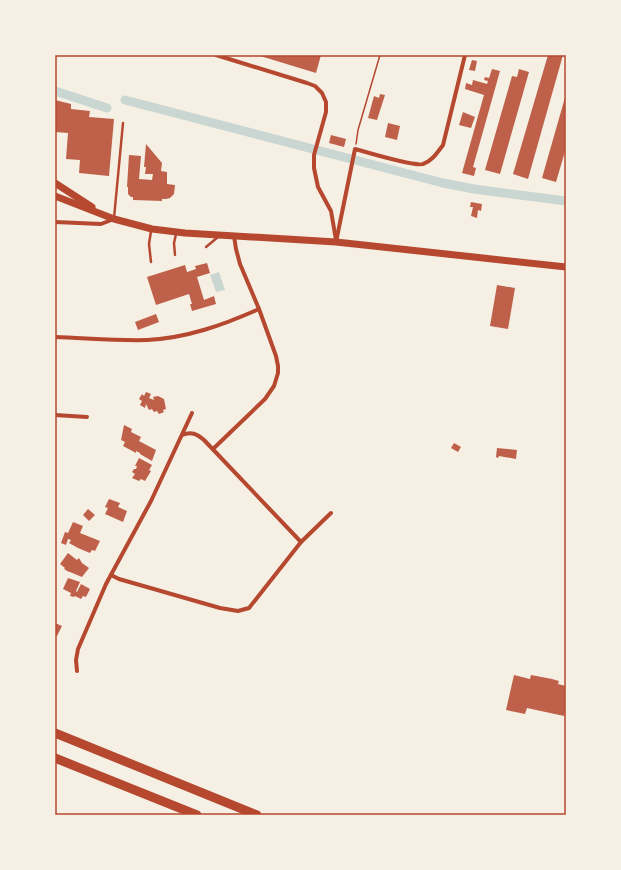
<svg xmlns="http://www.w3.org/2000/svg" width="621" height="870" font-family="'DejaVu Sans',sans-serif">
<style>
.water{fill:#c9d6d2}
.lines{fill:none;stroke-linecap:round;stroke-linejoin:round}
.canal{stroke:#c9d6d2;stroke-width:9}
.building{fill:#bf614a}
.path{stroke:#b5482f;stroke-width:1.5}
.service{stroke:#b5482f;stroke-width:2.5}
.minor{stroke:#b5482f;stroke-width:4}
.secondary{stroke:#b5482f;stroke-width:7}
.motorway{stroke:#b5482f;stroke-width:9}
.neatline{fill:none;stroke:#b5482f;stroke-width:1.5}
</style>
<rect width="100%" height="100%" fill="#f6efe4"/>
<!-- water -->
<polygon class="water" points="219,272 225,290 216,292 210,275"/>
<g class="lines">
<!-- canal -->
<g class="canal">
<polyline points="55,91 107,108"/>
<polyline points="125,100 443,183 474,189 566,201"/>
</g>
</g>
<!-- building -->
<g class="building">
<polygon points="257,55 321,55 316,73"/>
<polygon points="548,55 563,55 528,179 513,174"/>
<polygon points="472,60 477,61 475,71 469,70"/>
<polygon points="492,69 500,71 473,167 476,168 474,176 462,173 484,95 465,89 466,83 472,85 473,80 487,84 488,81 484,80 485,77 489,78"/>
<polygon points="519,69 529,72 500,174 485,170 512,76 517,77"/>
<polygon points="380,94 385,95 377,120 368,118 374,96 379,98"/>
<polygon points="566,94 566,148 556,182 542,178"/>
<polygon points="55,100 71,104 71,109 90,111 89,117 114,119 109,176 79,173 80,160 66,159 68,133 55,132"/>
<polygon points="463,112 475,117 471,128 459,125"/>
<polygon points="388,123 400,126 397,140 385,137"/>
<polygon points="331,135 346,139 344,147 329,143"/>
<polygon points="146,144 162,163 161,171 167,172 167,184 175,185 174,194 170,198 166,199 162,199 162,201 133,200 133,197 131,197 128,194 128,187 127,187 129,155 141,156 139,179 152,180 153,174 145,174 146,167 144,167"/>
<polygon points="471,202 482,204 481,211 478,210 477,218 471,216 473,207 470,207"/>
<polygon points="207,263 210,273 197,277 204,300 214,296 216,304 192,311 190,304 192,304 189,294 156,305 147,277 185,265 187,272 196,269 195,266"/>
<polygon points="497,285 515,288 508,329 490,326"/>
<polygon points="156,314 159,322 138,330 135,322"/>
<polygon points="146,392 151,394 149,398 154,400 153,397 158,396 164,399 166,409 163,410 164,412 159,414 157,411 154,412 152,409 149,410 146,404 145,408 140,405 142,401 139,399 142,394 144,396"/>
<polygon points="124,425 132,429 131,432 141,437 139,441 156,450 152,461 140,454 140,453 136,451 136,453 123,446 125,442 121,440"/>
<polygon points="454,443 461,447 458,452 451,448"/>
<polygon points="497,448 517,450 516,459 499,456 498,458 496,457"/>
<polygon points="139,458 152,465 149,470 151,471 145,481 141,479 139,481 132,478 135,474 132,472 134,469 136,469 137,466 135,466"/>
<polygon points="109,499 120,503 118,507 127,511 123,522 105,514 108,508 105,507"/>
<polygon points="88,509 95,515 89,521 83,515"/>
<polygon points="73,522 83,526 80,533 100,541 95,551 92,550 90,553 78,548 69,543 71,540 68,539 66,545 61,543 65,532 68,533"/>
<polygon points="68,553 77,560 79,558 82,563 89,568 82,577 70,572 69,572 64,569 65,568 60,564"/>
<polygon points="68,578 80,582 76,591 77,592 81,584 90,589 86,597 83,596 81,599 75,596 74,597 70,596 71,593 63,589"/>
<polygon points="55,623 62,626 57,636 55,635"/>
<polygon points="514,675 530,679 531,675 552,679 559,681 558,684 566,686 566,707 564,716 527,708 525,714 506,710"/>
</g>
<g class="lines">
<!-- path -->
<polyline class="path" points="356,144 358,130 380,55"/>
<!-- service -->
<g class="service">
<polyline points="114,218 123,123"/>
<polyline points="206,247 218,237"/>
<polyline points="175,255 174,243 176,234"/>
<polyline points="151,262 149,244 151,231"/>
</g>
<!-- minor -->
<g class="minor">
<polyline points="216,55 307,83 315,86 322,93 326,102 326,112 314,155 314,168 318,187 331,211 336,240"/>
<polyline points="55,222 101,224 114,219"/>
<path d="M336,242L355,149C366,152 415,167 423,164C432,161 437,153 443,145L465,55"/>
<path d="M55,337C86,338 117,341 147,340C187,338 223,325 259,309"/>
<polyline points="55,415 87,417"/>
<path d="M182,435C191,431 197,434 204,440L301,542"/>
<polyline points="213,449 265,399 274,386 278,373 278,366 276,356 259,309 240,264 236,249 234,236"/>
<polyline points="111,575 119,579 220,608 238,611 249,608 301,542 331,513"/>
<polyline points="77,671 76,660 78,649 106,584 151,501 192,413"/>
</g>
<!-- secondary -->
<g class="secondary">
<polyline points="55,183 92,207"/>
<polyline points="55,196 114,219 152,229 185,233 336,242 566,267"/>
</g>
<!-- motorway -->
<g class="motorway">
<polyline points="55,733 257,815"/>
<polyline points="55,758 197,815"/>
</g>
</g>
<!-- border -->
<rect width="621" height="870" fill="none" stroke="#f6efe4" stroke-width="112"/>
<rect x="56" y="56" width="509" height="758" class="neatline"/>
</svg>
